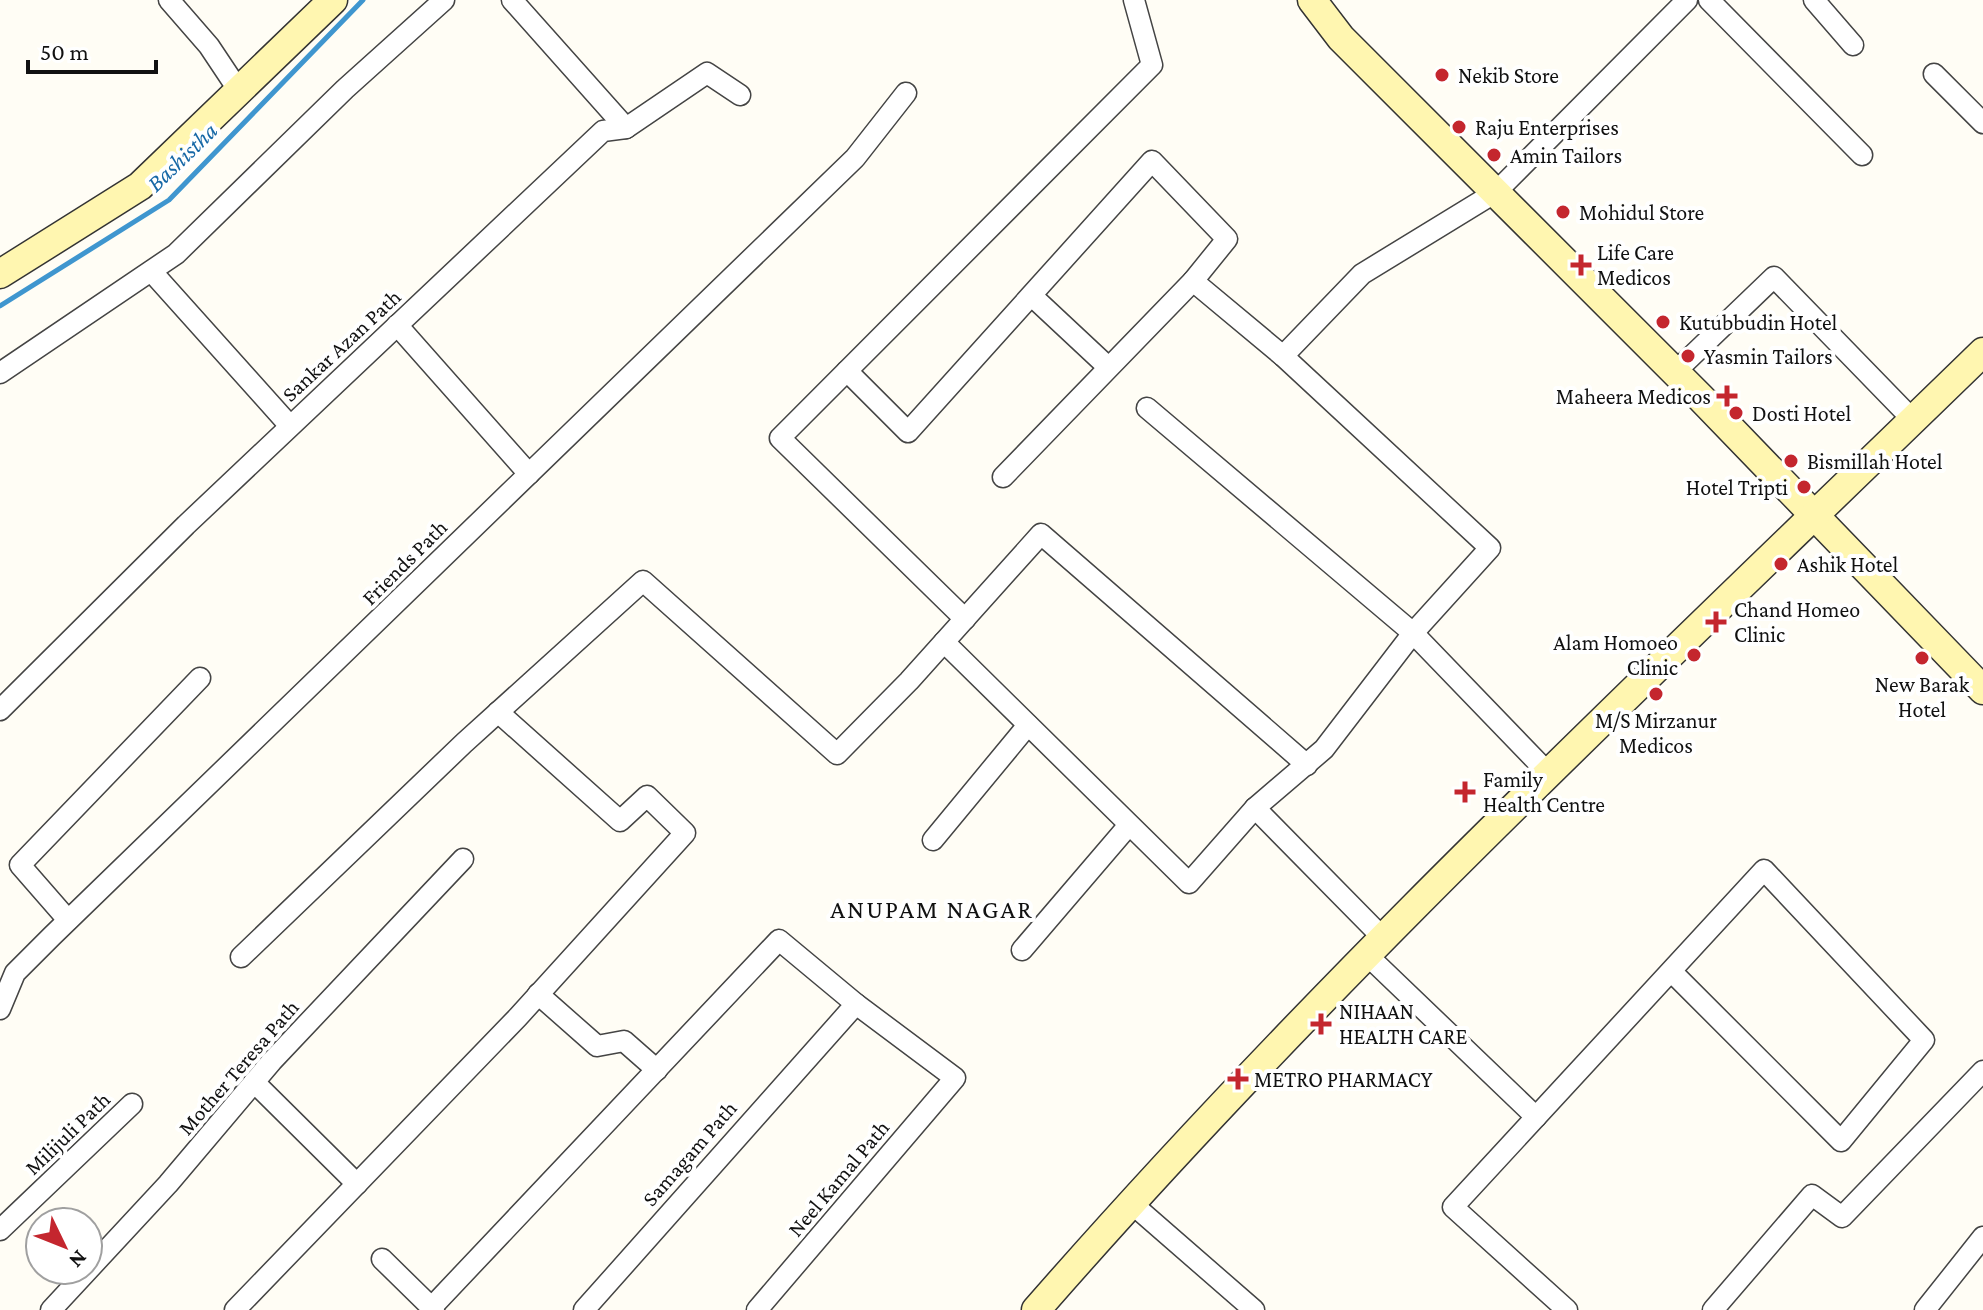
<svg xmlns="http://www.w3.org/2000/svg" width="1983" height="1310" font-family="'Crimson Pro',serif">
<style>
.lines{fill:none;stroke-linecap:round;stroke-linejoin:round}
.stream{stroke:#3f96cf;stroke-width:5}
.street-casing{stroke:#444;stroke-width:23}
.secondary-casing{stroke:#333;stroke-width:31}
.street{stroke:#fff;stroke-width:20}
.secondary{stroke:#fff6b0;stroke-width:28}
.poi-dot{fill:#c4262e;stroke:#fff;stroke-width:3}
.labels{text-anchor:middle;stroke-width:8;stroke-linejoin:round;paint-order:stroke}
.poi-label{font-size:22px;fill:#111;stroke:#fff;text-anchor:start}
.street-label{font-size:22px;fill:#111;stroke:#fff}
.water-label{font-size:24px;font-style:italic;fill:#1768a6;stroke:#fff}
.quarter-label{font-size:26px;letter-spacing:2px;fill:#111;stroke:#fff}
</style>
<rect width="100%" height="100%" fill="#fffdf5"/>
<g class="lines">
<!-- stream -->
<polyline class="stream" points="0,306 169,200 363,0"/>
<defs>
<g id="street">
<polyline points="169,0 209,46 239,91"/>
<polyline points="512,0 626,128"/>
<polyline points="1709,0 1862,155"/>
<polyline points="1814,0 1853,45"/>
<polyline points="1934,74 1983,123"/>
<polyline points="152,272 290,426"/>
<polyline points="1032,296 1108,367"/>
<polyline points="397,325 529,474"/>
<polyline points="1283,356 1362,274 1496,192 1687,0"/>
<polyline points="847,371 908,432 1152,161 1227,239 1193,281"/>
<polyline points="1675,372 1774,277 1913,420"/>
<polyline points="0,373 176,254 345,89 444,0"/>
<polyline points="1147,408 1413,633 1550,775"/>
<polyline points="965,619 780,438 1152,65 1134,0"/>
<polyline points="944,642 1189,883 1255,808 1324,749 1413,633 1490,548 1283,356 1193,281 1003,477"/>
<polyline points="0,710 186,525 603,131 626,128 707,73 740,95"/>
<polyline points="1255,808 1383,938"/>
<polyline points="933,840 1028,725"/>
<polyline points="68,920 20,865 200,678"/>
<polyline points="1022,950 1129,825"/>
<polyline points="1366,954 1536,1117"/>
<polyline points="241,957 464,743 643,581 837,754 909,681 1041,534 1307,765"/>
<polyline points="538,994 597,1046 624,1041 657,1070"/>
<polyline points="0,1009 15,973 52,936 855,158 906,93"/>
<polyline points="254,1082 357,1184"/>
<polyline points="1130,1202 1254,1310"/>
<polyline points="0,1230 132,1104"/>
<polyline points="382,1259 434,1310"/>
<polyline points="431,1308 779,940 856,1004 584,1310"/>
<polyline points="51,1310 168,1184 272,1061 463,859"/>
<polyline points="235,1310 518,1017 685,833 647,796 620,821 498,712"/>
<polyline points="757,1310 955,1078 856,1004"/>
<polyline points="1567,1310 1453,1207 1764,870 1924,1040 1841,1141 1671,971"/>
<polyline points="1713,1310 1812,1195 1842,1217 1983,1071"/>
<polyline points="1925,1310 1983,1237"/>
</g>
<g id="secondary">
<polyline points="1312,0 1341,38 1700,397 1983,690"/>
<polyline points="0,274 140,186 333,0"/>
<path d="M1036,1310C1331,972 1661,665 1983,352"/>
</g>
</defs>
<!-- street casing -->
<use href="#street" class="street-casing"/>
<!-- secondary casing -->
<use href="#secondary" class="secondary-casing"/>
<!-- street -->
<use href="#street" class="street"/>
<!-- secondary -->
<use href="#secondary" class="secondary"/>
</g>
<!-- markers -->
<g class="poi-dot">
<circle cx="1442" cy="75" r="8"/>
<circle cx="1459" cy="127" r="8"/>
<circle cx="1494" cy="155" r="8"/>
<circle cx="1563" cy="212" r="8"/>
<path d="M1577 253h8v8h8v8h-8v8h-8v-8h-8v-8h8z"/>
<circle cx="1663" cy="322" r="8"/>
<circle cx="1688" cy="356" r="8"/>
<path d="M1723 384h8v8h8v8h-8v8h-8v-8h-8v-8h8z"/>
<circle cx="1736" cy="413" r="8"/>
<circle cx="1791" cy="461" r="8"/>
<circle cx="1804" cy="487" r="8"/>
<circle cx="1781" cy="564" r="8"/>
<path d="M1712 610h8v8h8v8h-8v8h-8v-8h-8v-8h8z"/>
<circle cx="1694" cy="655" r="8"/>
<circle cx="1922" cy="658" r="8"/>
<circle cx="1656" cy="694" r="8"/>
<path d="M1461 780h8v8h8v8h-8v8h-8v-8h-8v-8h8z"/>
<path d="M1317 1012h8v8h8v8h-8v8h-8v-8h-8v-8h8z"/>
<path d="M1234 1067h8v8h8v8h-8v8h-8v-8h-8v-8h8z"/>
</g>
<g class="labels">
<!-- poi labels -->
<g class="poi-label">
<text x="1458" y="83">Nekib Store</text>
<text x="1475" y="135">Raju Enterprises</text>
<text x="1510" y="163">Amin Tailors</text>
<text x="1579" y="220">Mohidul Store</text>
<text x="1597" y="260">Life Care<tspan x="1597" dy="25">Medicos</tspan></text>
<text x="1679" y="330">Kutubbudin Hotel</text>
<text x="1704" y="364">Yasmin Tailors</text>
<text x="1711" y="404" text-anchor="end">Maheera Medicos</text>
<text x="1752" y="421">Dosti Hotel</text>
<text x="1807" y="469">Bismillah Hotel</text>
<text x="1788" y="495" text-anchor="end">Hotel Tripti</text>
<text x="1797" y="572">Ashik Hotel</text>
<text x="1734" y="617">Chand Homeo<tspan x="1734" dy="25">Clinic</tspan></text>
<text x="1678" y="650" text-anchor="end">Alam Homoeo<tspan x="1678" dy="25">Clinic</tspan></text>
<text x="1922" y="692" text-anchor="middle">New Barak<tspan x="1922" dy="25">Hotel</tspan></text>
<text x="1656" y="728" text-anchor="middle">M/S Mirzanur<tspan x="1656" dy="25">Medicos</tspan></text>
<text x="1483" y="787">Family<tspan x="1483" dy="25">Health Centre</tspan></text>
<text x="1339" y="1019">NIHAAN<tspan x="1339" dy="25">HEALTH CARE</tspan></text>
<text x="1254" y="1087">METRO PHARMACY</text>
</g>
<!-- street labels -->
<g class="street-label">
<text transform="translate(341 345) rotate(-43)" y="8">Sankar Azan Path</text>
<text transform="translate(404 562) rotate(-45)" y="8">Friends Path</text>
<text transform="translate(238 1067) rotate(-49)" y="8">Mother Teresa Path</text>
<text transform="translate(67 1133) rotate(-44)" y="8">Milijuli Path</text>
<text transform="translate(689 1153) rotate(-49)" y="8">Samagam Path</text>
<text transform="translate(838 1178) rotate(-50)" y="8">Neel Kamal Path</text>
</g>
<!-- water labels -->
<g class="water-label">
<text transform="translate(182 157) rotate(-44)" y="8">Bashistha</text>
</g>
<!-- quarter labels -->
<g class="quarter-label">
<text x="932" y="918">ANUPAM NAGAR</text>
</g>
</g>
<!-- north arrow -->
<g transform="translate(64 1246) rotate(133)"><circle r="38" fill="#ffffff" stroke="#a0a0a0" stroke-width="2"/>
<path d="M0-6L14 30L0 20L-14 30Z" fill="#c4262e"/>
<text y="-12" font-size="22" font-weight="bold" text-anchor="middle" fill="#111111">N</text>
</g>
<!-- scale -->
<path d="M28 60v12h128v-12" fill="none" stroke="#111111" stroke-width="4"/>
<text x="40" y="60" font-size="24" fill="#111111" stroke="#ffffff" stroke-width="6" paint-order="stroke">50 m</text>
</svg>
